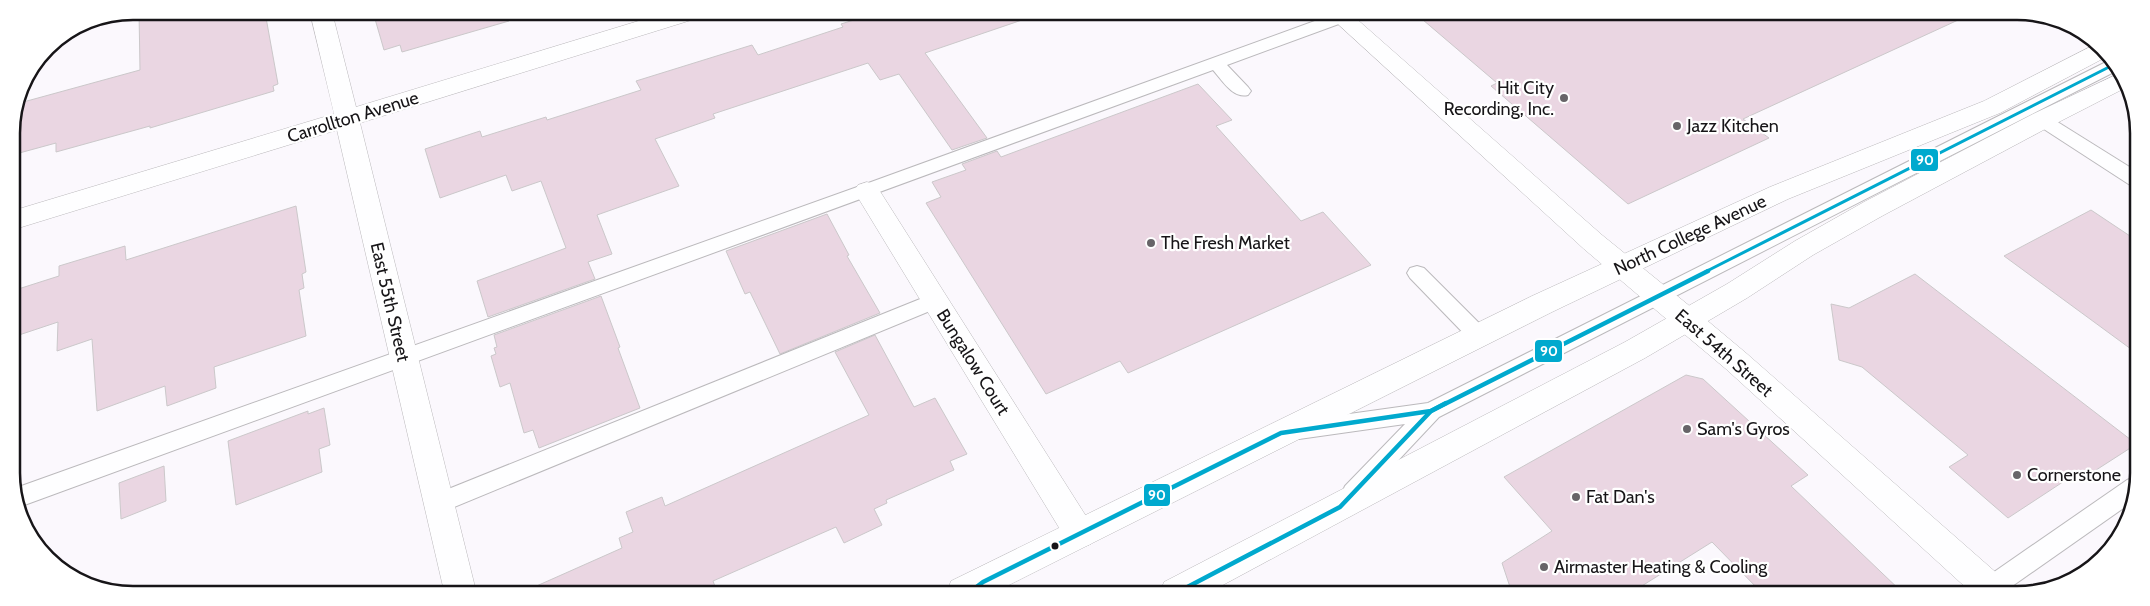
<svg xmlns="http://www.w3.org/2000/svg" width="2150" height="606" font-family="Cabin,sans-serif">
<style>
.building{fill:#ead6e2;stroke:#cbc8ca}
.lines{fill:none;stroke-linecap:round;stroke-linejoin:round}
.service-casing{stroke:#bbb9bc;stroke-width:2}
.minor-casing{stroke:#bbb9bc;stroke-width:1}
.tertiary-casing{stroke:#bbb9bc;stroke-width:1}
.secondary-casing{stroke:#bbb9bc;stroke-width:1}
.service{fill:#fefeff;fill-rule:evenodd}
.minor{fill:#fefeff;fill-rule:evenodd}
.tertiary{fill:#fefeff;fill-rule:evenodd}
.secondary{fill:#fefeff;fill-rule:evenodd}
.bus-1-far1-casing{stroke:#fff;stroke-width:6}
.bus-1-casing{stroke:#fff;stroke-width:8}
.bus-1-far1{stroke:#00a9ce;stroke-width:3}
.bus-1{stroke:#00a9ce;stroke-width:4.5}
.poi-dot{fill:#676468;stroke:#fff;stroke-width:2}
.bus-dot{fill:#171518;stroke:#fff;stroke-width:2}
.labels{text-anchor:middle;stroke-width:4.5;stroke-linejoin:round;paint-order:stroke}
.poi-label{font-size:18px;fill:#171518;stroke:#fff;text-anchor:start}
.street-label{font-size:18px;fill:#171518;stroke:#fff}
.rim{fill:none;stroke:#171518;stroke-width:2.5}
.line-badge{stroke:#fff;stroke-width:2}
.badge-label{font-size:14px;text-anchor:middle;font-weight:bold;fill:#fff}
</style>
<rect width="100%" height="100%" fill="#fbf8fd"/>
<!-- building -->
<g class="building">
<polygon points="139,11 265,12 278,84 273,86 274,91 150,128 150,126 56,152 56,143 12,155 12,126 16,104 140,70"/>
<polygon points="373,12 507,12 509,21 402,52 400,45 384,50"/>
<polygon points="876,13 1024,13 1025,19 925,53 987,138 952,150 899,74 880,80 868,63 713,114 715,118 655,139 679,186 597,215 612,254 588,262 595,279 488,317 477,281 566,248 541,181 512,191 506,175 440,198 425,149 480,131 482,137 546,117 547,120 641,90 636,81 752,45 758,55 843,27 841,24"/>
<polygon points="1416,14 1795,15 1969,15 1743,119 1769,138 1628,204 1491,86 1497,83"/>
<polygon points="1198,84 1232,120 1216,126 1301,221 1323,212 1371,265 1128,373 1120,361 1046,394 926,203 941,197 932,182 966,170 962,164 997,151 1001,157"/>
<polygon points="296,206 306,272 302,274 304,288 299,290 306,336 214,367 216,388 167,406 165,386 97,411 92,339 57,351 58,322 13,337 12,291 59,276 59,266 125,246 126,260"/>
<polygon points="2091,210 2136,240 2135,352 2004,256"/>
<polygon points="827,214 849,255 847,256 880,313 780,354 750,292 745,294 726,251"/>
<polygon points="1915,274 2135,443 2135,445 2079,481 2072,476 2008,518 1949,467 1968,455 1862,367 1839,360 1831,304 1849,308"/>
<polygon points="601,296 620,347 618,348 640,408 539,448 533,430 524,433 510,383 500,387 491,356 496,354 494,348 497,347 494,335"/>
<polygon points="875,335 914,407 935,398 967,454 950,461 954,470 886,500 887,503 874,509 882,525 844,543 836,527 713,581 717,592 523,592 622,548 619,538 633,532 626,512 662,497 665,506 869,415 835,352"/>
<polygon points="1686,375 1703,379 1808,475 1791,486 1904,594 1763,594 1712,542 1629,594 1512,593 1502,563 1552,531 1504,477"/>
<polygon points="324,408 330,445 319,449 322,472 236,505 228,441 308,411 308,414"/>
<polygon points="164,466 166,501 121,519 119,483"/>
</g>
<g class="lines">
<defs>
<g id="service">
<path d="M1334,14H1347L1349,17L1347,21L1227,65L1248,87L1251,91L1248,95C1233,99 1222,80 1213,70L19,507L14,496L13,489L860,186Z"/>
<polygon points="2110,60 2116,71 1439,417 1361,500 1353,503 1345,500 1342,493 1345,486 1405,424 1299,439 1291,436 1288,430 1291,424 1299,421 1428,403"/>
<polygon points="2042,114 2048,116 2136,171 2136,186 2130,185 2036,124 2033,120 2036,116"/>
<polygon points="1417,266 1424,268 1486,330 1489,336 1486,342 1479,344 1472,342 1410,278 1407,273 1410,268"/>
<polygon points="935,293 942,296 945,301 942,306 447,510 439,513 431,510 428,503 431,496"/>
<polygon points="2135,477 2135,500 2001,594 1979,594 1977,589 1981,581 2127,480"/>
</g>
<g id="minor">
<polygon points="310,12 332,12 356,107 668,12 704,12 701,17 360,123 476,591 444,591 337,130 12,230 12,211 334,114"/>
<polygon points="867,182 876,185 1091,524 1096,534 1091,544 1080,548 1069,544 854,191 858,185"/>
<polygon points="1687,309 1697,312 1746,353 2008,583 2012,594 1973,594 1726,369 1677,328 1673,320 1677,312"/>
</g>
<polygon id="tertiary" points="1327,14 1351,14 1602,235 1697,312 1701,320 1697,328 1687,331 1677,328 1584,249"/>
<g id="secondary">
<polygon points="2096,44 2103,47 2108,56 2000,113 1788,199 1552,312 995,592 947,592 951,581 1532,296 1770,187 1984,101"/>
<polygon points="2118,74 2125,88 2051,126 1882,216 1813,255 1747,298 1645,358 1208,593 1160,593 1164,582 1625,342 1727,284 1795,241 1864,202 2033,114"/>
</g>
</defs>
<!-- service casing -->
<use href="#service" class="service-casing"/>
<!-- minor casing -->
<use href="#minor" class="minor-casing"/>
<!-- tertiary casing -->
<use href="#tertiary" class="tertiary-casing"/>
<!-- secondary casing -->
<use href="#secondary" class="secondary-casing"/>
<!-- service -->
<use href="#service" class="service"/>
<!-- minor -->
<use href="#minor" class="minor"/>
<!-- tertiary -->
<use href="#tertiary" class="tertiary"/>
<!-- secondary -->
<use href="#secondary" class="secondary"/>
<defs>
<polyline id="bus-1-far1" points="1705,272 2113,65"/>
<g id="bus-1">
<polyline points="970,592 983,582 1281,433 1431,411 1708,271"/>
<polyline points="1176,593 1340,507 1431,411 1446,403"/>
</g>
</defs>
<!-- bus-1-far1 casing -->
<use href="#bus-1-far1" class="bus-1-far1-casing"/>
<!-- bus-1 casing -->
<use href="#bus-1" class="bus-1-casing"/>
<!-- bus-1-far1 -->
<use href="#bus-1-far1" class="bus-1-far1"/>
<!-- bus-1 -->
<use href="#bus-1" class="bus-1"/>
</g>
<!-- markers -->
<g class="poi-dot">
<circle cx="1564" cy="98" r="5"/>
<circle cx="1677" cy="126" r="5"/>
<circle cx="1151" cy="243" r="5"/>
<circle cx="1687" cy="429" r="5"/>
<circle cx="2017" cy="475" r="5"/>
<circle cx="1576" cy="497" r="5"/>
<circle cx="1544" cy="567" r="5"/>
</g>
<circle class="bus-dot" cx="1055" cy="546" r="4.5"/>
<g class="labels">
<!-- poi labels -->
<g class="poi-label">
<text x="1554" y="94" text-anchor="end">Hit City<tspan x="1554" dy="21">Recording, Inc.</tspan></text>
<text x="1687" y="132">Jazz Kitchen</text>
<text x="1161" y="249">The Fresh Market</text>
<text x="1697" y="435">Sam's Gyros</text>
<text x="2027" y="481">Cornerstone</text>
<text x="1586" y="503">Fat Dan's</text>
<text x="1554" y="573">Airmaster Heating &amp; Cooling</text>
</g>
<!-- street labels -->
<g class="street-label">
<text transform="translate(353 117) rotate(-17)" y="6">Carrollton Avenue</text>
<text transform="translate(1690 235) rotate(-25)" y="6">North College Avenue</text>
<text transform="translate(390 302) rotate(77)" y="6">East 55th Street</text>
<text transform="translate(1724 353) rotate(41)" y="6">East 54th Street</text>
<text transform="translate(973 362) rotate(58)" y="6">Bungalow Court</text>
</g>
</g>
<!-- crop -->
<path d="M0 0H2150V606H0ZM133 20H2017A113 113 0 0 1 2130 133V473A113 113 0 0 1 2017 586H133A113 113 0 0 1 20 473V133A113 113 0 0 1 133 20Z" fill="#fff" fill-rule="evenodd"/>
<path class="rim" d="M133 20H2017A113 113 0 0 1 2130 133V473A113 113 0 0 1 2017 586H133A113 113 0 0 1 20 473V133A113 113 0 0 1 133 20Z"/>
<g class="line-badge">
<rect x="1910" y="148" width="29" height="24" rx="5" fill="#00a9ce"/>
<rect x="1534" y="339" width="29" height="24" rx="5" fill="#00a9ce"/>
<rect x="1143" y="483" width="28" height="24" rx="5" fill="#00a9ce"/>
</g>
<g class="badge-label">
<text x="1925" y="165">90</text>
<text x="1549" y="356">90</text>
<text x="1157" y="500">90</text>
</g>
</svg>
